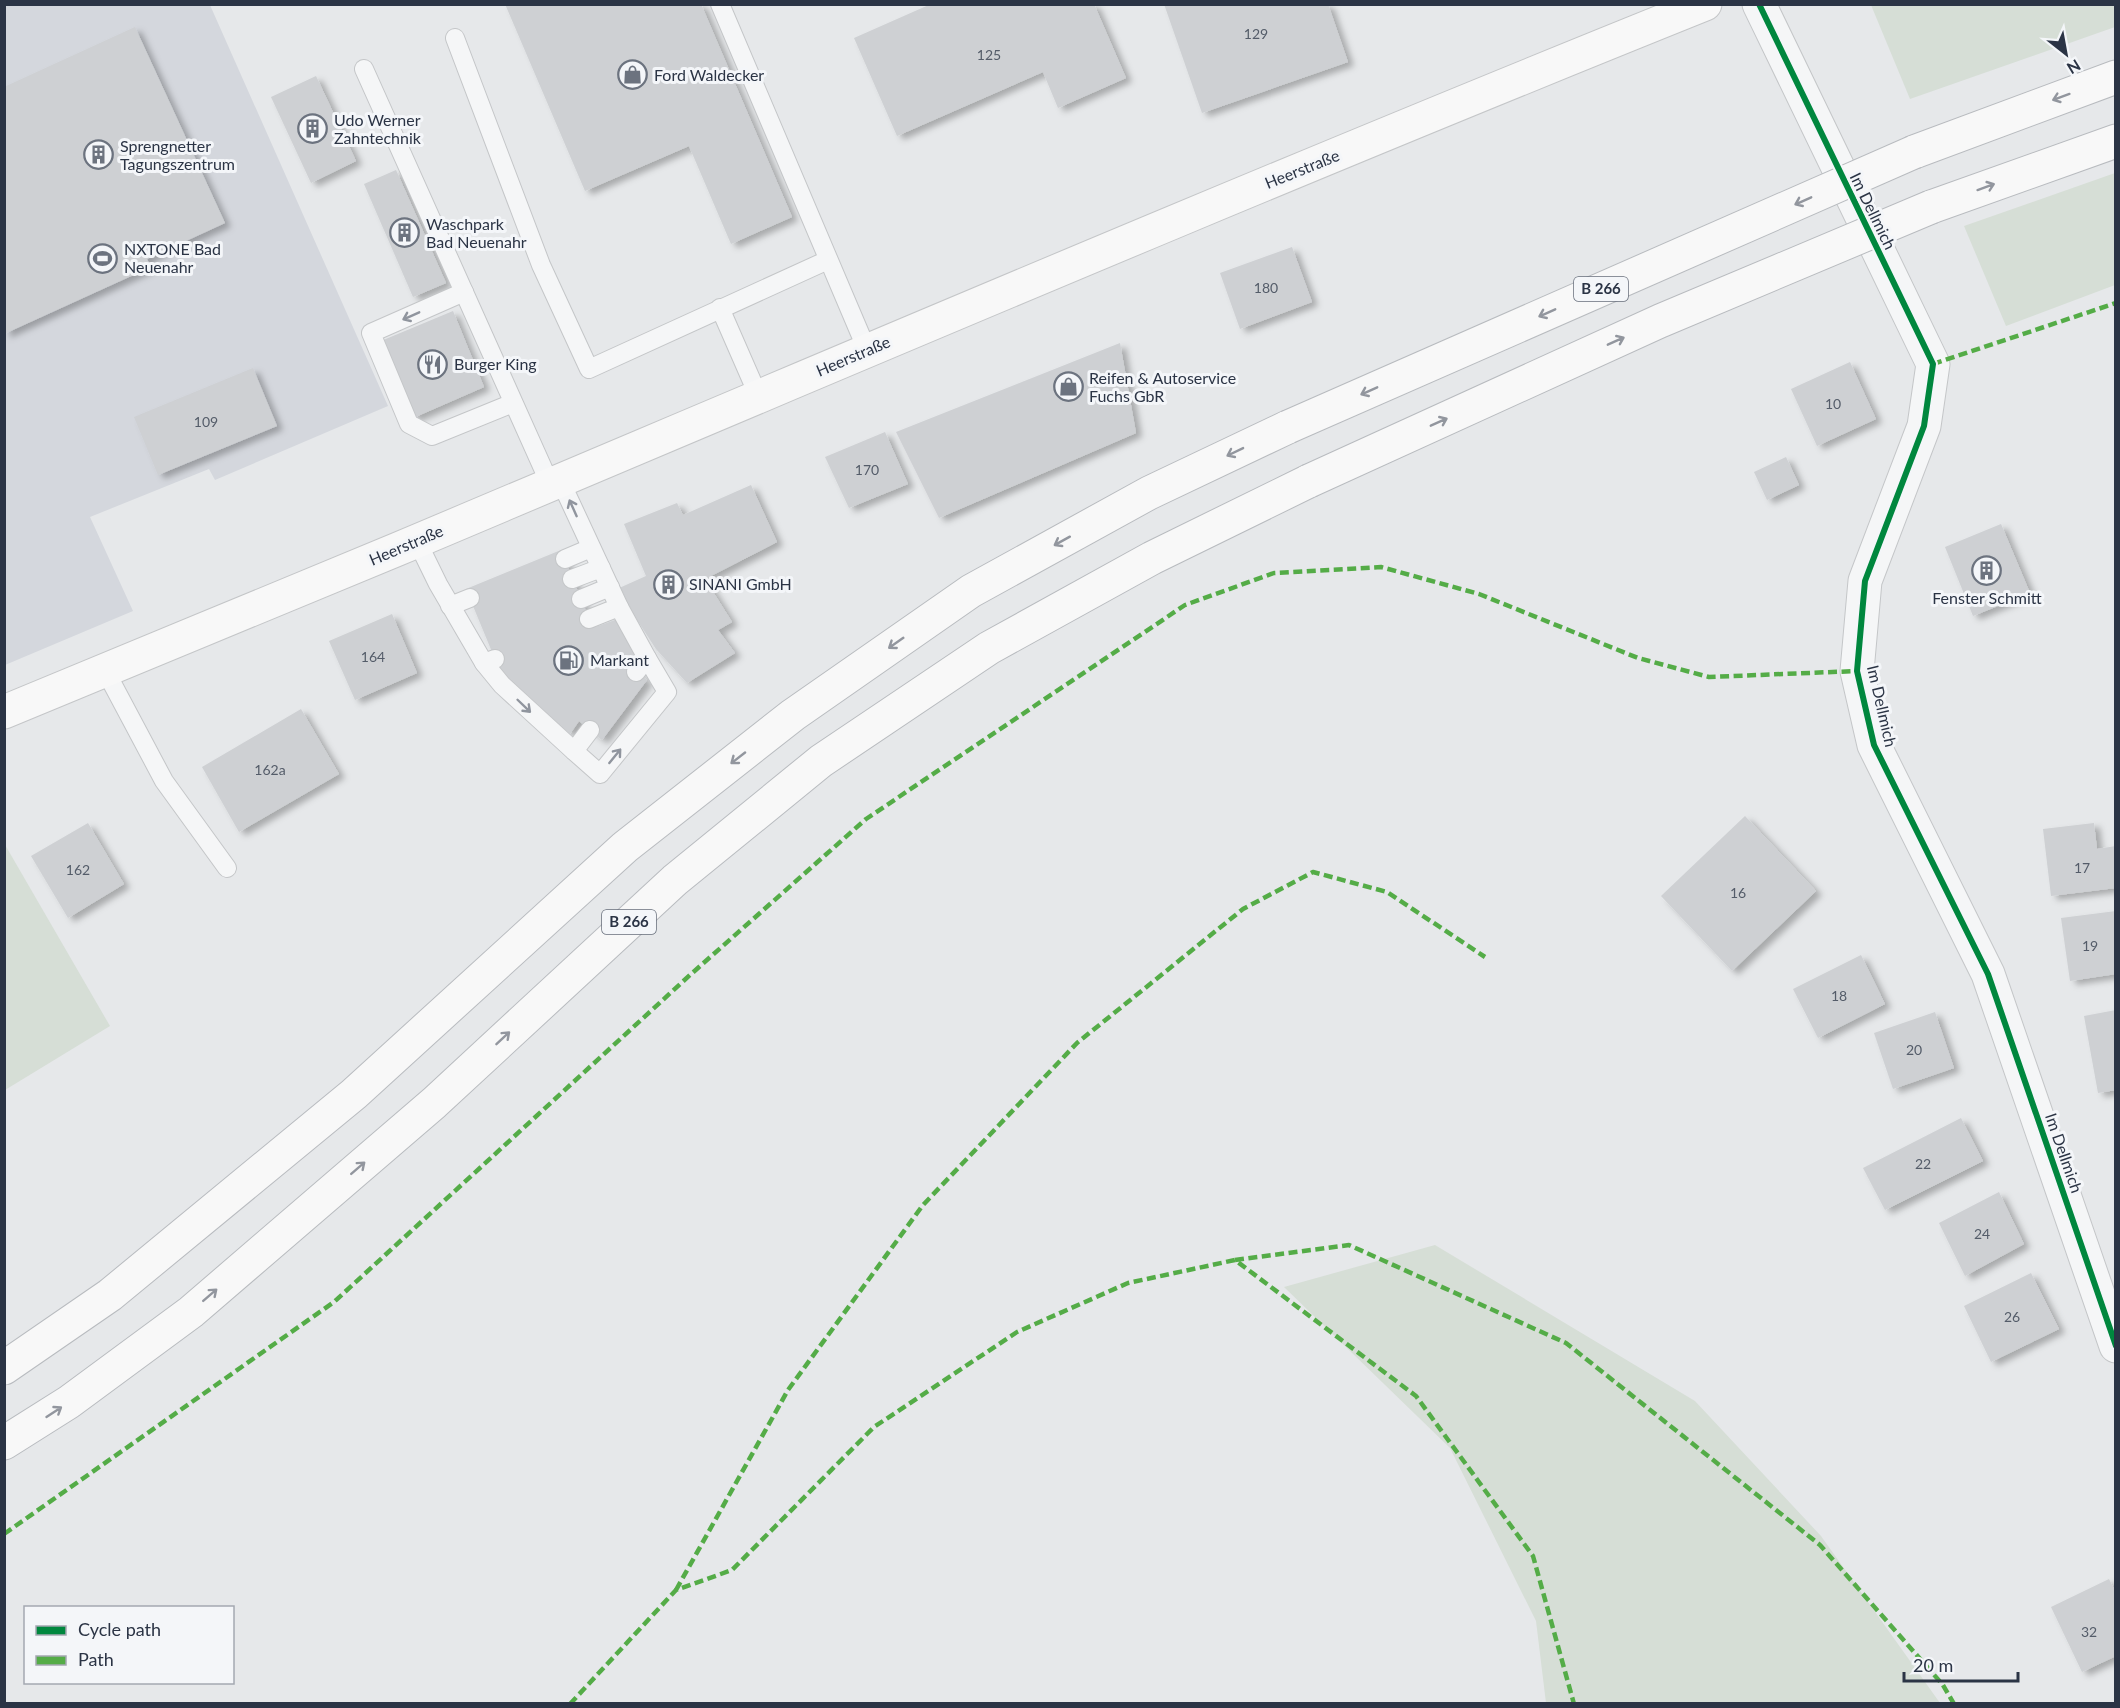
<svg xmlns="http://www.w3.org/2000/svg" width="2120" height="1708" font-family="Lato,sans-serif">
<style>
.built{fill:#d4d7dd}
.green{fill:#d6ded6}
.building{fill:#ced0d3;filter:url(#shadow)}
.lines{fill:none;stroke-linecap:round;stroke-linejoin:round}
.service-casing{stroke:#c4c6c8;stroke-width:20}
.minor-casing{stroke:#c4c6c8;stroke-width:35}
.secondary-casing{stroke:#c4c6c8;stroke-width:35}
.trunk-casing{stroke:#b8bbbf;stroke-width:35}
.service{stroke:#f5f6f7;stroke-width:18}
.minor{stroke:#f5f6f7;stroke-width:33}
.secondary{stroke:#f8f8f8;stroke-width:33}
.trunk{stroke:#f8f8f8;stroke-width:33}
.trunk-bridge-casing{stroke:#b8bbbf;stroke-width:35;stroke-linecap:butt}
.trunk-bridge{stroke:#f8f8f8;stroke-width:33}
.quiet{stroke:#54ac47;stroke-width:4.5;stroke-dasharray:9 4.5;stroke-linecap:butt}
.cycleway-casing{stroke:#f4f6f9;stroke-width:10}
.cycleway{stroke:#00873e;stroke-width:6}
.oneway{stroke:#92969e}
.oneway2{stroke:#90959e}
.labels{text-anchor:middle;stroke-width:6;stroke-linejoin:round;paint-order:stroke}
.number-label{font-size:14px;fill:#545c69}
.shield{fill:#f4f6f9;stroke:#676e7b;stroke-width:1.5}
.shield-label{font-size:15px;font-weight:bold;fill:#2b3445}
.poi-label{font-size:16px;fill:#2b3445;stroke:#f4f6f9;text-anchor:start}
.street-label{font-size:16px;fill:#2b3445;stroke:#f4f6f9}
</style>
<defs>
<filter id="shadow"><feDropShadow dx="6" dy="4" stdDeviation="3" flood-color="#0004"/></filter>
</defs>
<rect width="100%" height="100%" fill="#e6e8ea"/>
<!-- built -->
<polygon class="built" points="5,5 210,5 388,406 215,480 209,469 90,517 133,611 5,665"/>
<!-- green -->
<g class="green">
<polygon points="1871,5 2115,5 2115,27 1910,99"/>
<polygon points="2115,173 2115,285 2006,326 1964,226"/>
<polygon points="4,843 110,1026 5,1090 4,1090"/>
<polygon points="1435,1245 1695,1401 1821,1536 1940,1703 1546,1703 1536,1621 1450,1448 1284,1287"/>
</g>
<!-- building -->
<g class="building">
<polygon points="505,4 701,4 792,217 731,244 689,146 585,191"/>
<polygon points="931,4 1094,4 1126,78 1058,108 1043,72 897,136 854,38"/>
<polygon points="1164,4 1328,4 1348,62 1202,113"/>
<polygon points="135,27 225,223 147,259 151,267 4,334 4,87"/>
<polygon points="316,76 356,161 311,183 271,97"/>
<polygon points="396,170 446,283 413,297 364,184"/>
<polygon points="1292,247 1312,302 1240,329 1220,273"/>
<polygon points="453,311 484,387 413,418 381,341"/>
<polygon points="1120,343 1136,433 939,518 896,432"/>
<polygon points="1850,362 1876,419 1817,446 1791,389"/>
<polygon points="253,368 277,426 158,475 134,417"/>
<polygon points="885,432 908,484 849,508 825,457"/>
<polygon points="1786,457 1799,485 1767,500 1754,472"/>
<polygon points="751,485 777,542 705,579 732,622 718,630 735,653 687,683 656,649 617,589 646,576 624,524 677,503 683,515"/>
<polygon points="2001,524 2030,593 1973,616 1945,547"/>
<polygon points="561,550 593,628 620,618 635,654 625,664 647,680 602,740 579,721 570,734 502,676 466,589"/>
<polygon points="392,614 417,673 355,700 329,641"/>
<polygon points="301,709 339,774 239,832 202,767"/>
<polygon points="1745,816 1816,891 1732,971 1661,896"/>
<polygon points="88,823 124,884 68,918 31,856"/>
<polygon points="2094,823 2097,849 2116,846 2116,888 2051,896 2043,829"/>
<polygon points="2116,911 2116,974 2070,981 2061,918"/>
<polygon points="1861,955 1885,1004 1818,1038 1793,989"/>
<polygon points="2116,1010 2116,1090 2098,1093 2084,1016"/>
<polygon points="1935,1012 1954,1068 1893,1089 1874,1033"/>
<polygon points="1961,1118 1983,1161 1885,1210 1863,1168"/>
<polygon points="1999,1192 2024,1244 1965,1276 1939,1223"/>
<polygon points="2031,1273 2059,1329 1991,1362 1964,1306"/>
<polygon points="2109,1579 2116,1593 2116,1656 2082,1672 2051,1607"/>
</g>
<g class="lines">
<defs>
<g id="service">
<polyline points="720,4 867,350"/>
<polyline points="455,38 541,265 589,369 828,260"/>
<polyline points="364,69 550,484"/>
<polyline points="464,292 371,333 409,424 432,436 513,403"/>
<polyline points="720,308 758,395"/>
<polyline points="560,480 619,607 589,619"/>
<polyline points="417,541 438,584 484,663 495,659"/>
<polyline points="565,559 591,548"/>
<polyline points="572,579 601,568"/>
<polyline points="581,599 610,587"/>
<polyline points="450,606 470,598"/>
<polyline points="619,607 647,658 636,672"/>
<polyline points="484,663 502,685 574,751 590,730"/>
<polyline points="105,670 164,781 227,868"/>
<polyline points="574,751 600,774 667,692 647,658"/>
</g>
<polyline id="minor" points="1759,4 1933,364 1924,426 1865,581 1857,671 1874,745 1988,974 2116,1346"/>
<path id="secondary" d="M4,712C135,657 267,604 398,549C832,366 1267,180 1705,4"/>
<g id="trunk">
<polyline points="1914,152 2116,77"/>
<polyline points="1931,207 2116,141"/>
<polyline points="4,1368 110,1295 354,1094 625,847 793,715 971,591 1149,493 1288,427"/>
<polyline points="4,1443 69,1402 191,1312 434,1103 675,880 821,761 989,648 1152,558 1309,481"/>
</g>
</defs>
<!-- service casing -->
<use href="#service" class="service-casing"/>
<!-- minor casing -->
<use href="#minor" class="minor-casing"/>
<!-- secondary casing -->
<use href="#secondary" class="secondary-casing"/>
<!-- trunk casing -->
<use href="#trunk" class="trunk-casing"/>
<!-- service -->
<use href="#service" class="service"/>
<!-- minor -->
<use href="#minor" class="minor"/>
<!-- secondary -->
<use href="#secondary" class="secondary"/>
<!-- trunk -->
<use href="#trunk" class="trunk"/>
<defs>
<g id="trunk-bridge">
<polyline points="1288,427 1914,152"/>
<polyline points="1309,481 1660,321 1931,207"/>
</g>
</defs>
<!-- trunk-bridge casing -->
<use href="#trunk-bridge" class="trunk-bridge-casing"/>
<!-- trunk-bridge -->
<use href="#trunk-bridge" class="trunk-bridge"/>
<!-- quiet -->
<g class="quiet">
<polyline points="1933,364 2116,303"/>
<polyline points="1235,1260 1349,1245 1566,1343 1820,1545 1943,1685 1954,1704"/>
<polyline points="4,1534 334,1302 690,975 866,819 1185,605 1274,573 1381,567 1479,594 1638,658 1709,677 1857,671"/>
<polyline points="676,1590 788,1390 923,1205 1077,1043 1243,909 1313,872 1387,892 1485,957"/>
<polyline points="570,1704 676,1590 732,1570 874,1427 1017,1332 1128,1283 1235,1260 1416,1396 1533,1556 1574,1704"/>
</g>
<defs>
<polyline id="cycleway" points="1759,4 1933,364 1924,426 1865,581 1857,671 1874,745 1988,974 2116,1346"/>
</defs>
<!-- cycleway casing -->
<use href="#cycleway" class="cycleway-casing"/>
<!-- cycleway -->
<use href="#cycleway" class="cycleway"/>
</g>
<!-- one-way arrows -->
<defs><path id="oneway-shaft" d="M-6 0H5M1.5-3L5.5 0L1.5 3" fill="none" stroke-width="1.6" stroke-linecap="round" stroke-linejoin="round" transform="scale(1.5)"/></defs>
<g class="oneway">
<use href="#oneway-shaft" transform="translate(2061 97) rotate(160)"/>
<use href="#oneway-shaft" transform="translate(1986 187) rotate(-20)"/>
<use href="#oneway-shaft" transform="translate(1803 201) rotate(156)"/>
<use href="#oneway-shaft" transform="translate(1547 313) rotate(156)"/>
<use href="#oneway-shaft" transform="translate(1616 341) rotate(-24)"/>
<use href="#oneway-shaft" transform="translate(1369 391) rotate(156)"/>
<use href="#oneway-shaft" transform="translate(1439 422) rotate(-24)"/>
<use href="#oneway-shaft" transform="translate(1235 452) rotate(154)"/>
<use href="#oneway-shaft" transform="translate(1062 541) rotate(151)"/>
<use href="#oneway-shaft" transform="translate(896 643) rotate(145)"/>
<use href="#oneway-shaft" transform="translate(738 758) rotate(142)"/>
<use href="#oneway-shaft" transform="translate(503 1038) rotate(-43)"/>
<use href="#oneway-shaft" transform="translate(358 1168) rotate(-41)"/>
<use href="#oneway-shaft" transform="translate(210 1295) rotate(-41)"/>
<use href="#oneway-shaft" transform="translate(54 1412) rotate(-33)"/>
</g>
<g class="oneway2">
<use href="#oneway-shaft" transform="translate(411 316) rotate(156)"/>
<use href="#oneway-shaft" transform="translate(573 508) rotate(-114)"/>
<use href="#oneway-shaft" transform="translate(524 706) rotate(44)"/>
<use href="#oneway-shaft" transform="translate(615 756) rotate(-51)"/>
</g>
<!-- icons -->
<defs>
<symbol id="shop-ring" viewBox="-11 -11 22 22"><circle r="9.5" fill="#f4f6f9" stroke="#6c737f" stroke-width="1.5"/><path d="M-5-2.5h2.3a2.7 3.5 0 0 1 5.4 0H5L5.5 6h-11ZM-1.5-2.5h3a1.5 2.3 0 0 0-3 0Z" fill="#6c737f"/></symbol>
<symbol id="building-ring" viewBox="-11 -11 22 22"><circle r="9.5" fill="#f4f6f9" stroke="#6c737f" stroke-width="1.5"/><path d="M-4-6H4V6H1V3H-1V6H-4ZM-2.5-4.3h1.7v1.8h-1.7ZM.8-4.3h1.7v1.8H.8ZM-2.5-1h1.7V.8h-1.7ZM.8-1h1.7V.8H.8Z" fill="#6c737f"/></symbol>
<symbol id="stadium-ring" viewBox="-11 -11 22 22"><circle r="9.5" fill="#f4f6f9" stroke="#6c737f" stroke-width="1.5"/><path d="M0-5a6.5 5 0 1 0 0 10a6.5 5 0 1 0 0-10ZM-3.5-1.8h7v3.6h-7Z" fill="#6c737f"/></symbol>
<symbol id="restaurant-ring" viewBox="-11 -11 22 22"><circle r="9.5" fill="#f4f6f9" stroke="#6c737f" stroke-width="1.5"/><path d="M-5-6h1v4h1v-4h1v4h1v-4h1v5L-1.5 .5V6h-2V.5L-5-1ZM5-6V6H3V1.5H1.5Q1.5-4 5-6Z" fill="#6c737f"/></symbol>
<symbol id="fuel-ring" viewBox="-11 -11 22 22"><circle r="9.5" fill="#f4f6f9" stroke="#6c737f" stroke-width="1.5"/><path d="M-5.5-6h7V0h2V4h1.3V-2.5L3-4.5l.8-.8L6-3V5H2.5V1h-1V6h-7ZM-4.2-4.7v3.2H.2V-4.7Z" fill="#6c737f"/></symbol>
</defs>
<g fill-rule="evenodd">
<use href="#shop-ring" x="616" y="58" width="33" height="33"/>
<use href="#building-ring" x="296" y="112" width="33" height="33"/>
<use href="#building-ring" x="82" y="138" width="33" height="33"/>
<use href="#building-ring" x="388" y="216" width="33" height="33"/>
<use href="#stadium-ring" x="86" y="242" width="33" height="33"/>
<use href="#restaurant-ring" x="416" y="348" width="33" height="33"/>
<use href="#shop-ring" x="1052" y="370" width="33" height="33"/>
<use href="#building-ring" x="1970" y="554" width="33" height="33"/>
<use href="#building-ring" x="652" y="568" width="33" height="33"/>
<use href="#fuel-ring" x="552" y="644" width="33" height="33"/>
</g>
<g class="labels">
<!-- number labels -->
<g class="number-label">
<text x="1256" y="39">129</text>
<text x="989" y="60">125</text>
<text x="1266" y="293">180</text>
<text x="1833" y="409">10</text>
<text x="206" y="427">109</text>
<text x="867" y="475">170</text>
<text x="373" y="662">164</text>
<text x="270" y="775">162a</text>
<text x="2082" y="873">17</text>
<text x="78" y="875">162</text>
<text x="1738" y="898">16</text>
<text x="2090" y="951">19</text>
<text x="1839" y="1001">18</text>
<text x="1914" y="1055">20</text>
<text x="1923" y="1169">22</text>
<text x="1982" y="1239">24</text>
<text x="2012" y="1322">26</text>
<text x="2089" y="1637">32</text>
</g>
<!-- shield labels -->
<g class="shield">
<rect x="1574" y="277" width="54" height="24" rx="4.5"/>
<rect x="602" y="910" width="54" height="24" rx="4.5"/>
</g>
<g class="shield-label">
<text x="1601" y="294">B 266</text>
<text x="629" y="927">B 266</text>
</g>
<!-- poi labels -->
<g class="poi-label">
<text x="654" y="81">Ford Waldecker</text>
<text x="334" y="126">Udo Werner<tspan x="334" dy="18">Zahntechnik</tspan></text>
<text x="120" y="152">Sprengnetter<tspan x="120" dy="18">Tagungszentrum</tspan></text>
<text x="426" y="230">Waschpark<tspan x="426" dy="18">Bad Neuenahr</tspan></text>
<text x="124" y="255">NXTONE Bad<tspan x="124" dy="18">Neuenahr</tspan></text>
<text x="454" y="370">Burger King</text>
<text x="1089" y="384">Reifen &amp; Autoservice<tspan x="1089" dy="18">Fuchs GbR</tspan></text>
<text x="689" y="590">SINANI GmbH</text>
<text x="1987" y="604" text-anchor="middle">Fenster Schmitt</text>
<text x="590" y="666">Markant</text>
</g>
<!-- street labels -->
<g class="street-label">
<text transform="translate(1302 169) rotate(-22)" y="6">Heerstraße</text>
<text transform="translate(1873 211) rotate(64)" y="6">Im Dellmich</text>
<text transform="translate(853 356) rotate(-23)" y="6">Heerstraße</text>
<text transform="translate(406 545) rotate(-23)" y="6">Heerstraße</text>
<text transform="translate(1882 706) rotate(77)" y="6">Im Dellmich</text>
<text transform="translate(2064 1153) rotate(71)" y="6">Im Dellmich</text>
</g>
</g>
<!-- border -->
<rect width="2120" height="1708" fill="none" stroke="#2b3445" stroke-width="12"/>
<!-- legend -->
<rect x="24" y="1606" width="210" height="78" fill="#f4f6f9" stroke="#a4a8b1" stroke-width="1.5"/>
<rect x="36" y="1626" width="30" height="9" fill="#00873e" stroke="#a4a8b1" stroke-width="1.5"/>
<text x="78" y="1636" font-size="18" fill="#2b3445">Cycle path</text>
<rect x="36" y="1656" width="30" height="9" fill="#54ac47" stroke="#a4a8b1" stroke-width="1.5"/>
<text x="78" y="1666" font-size="18" fill="#2b3445">Path</text>
<!-- north arrow -->
<g transform="translate(2066 54) rotate(149)" stroke="#f4f6f9" stroke-width="4.5" paint-order="stroke">
<path d="M0-4.5L10 22L0 15L-10 22Z" fill="#2b3445"/>
<text y="-9" font-size="16" font-weight="bold" text-anchor="middle" fill="#2b3445">N</text>
</g>
<!-- scale -->
<path d="M1904 1672v9h114v-9" fill="none" stroke="#2b3445" stroke-width="3"/>
<text x="1913" y="1672" font-size="18" fill="#2b3445" stroke="#f4f6f9" stroke-width="4.5" paint-order="stroke">20 m</text>
</svg>
